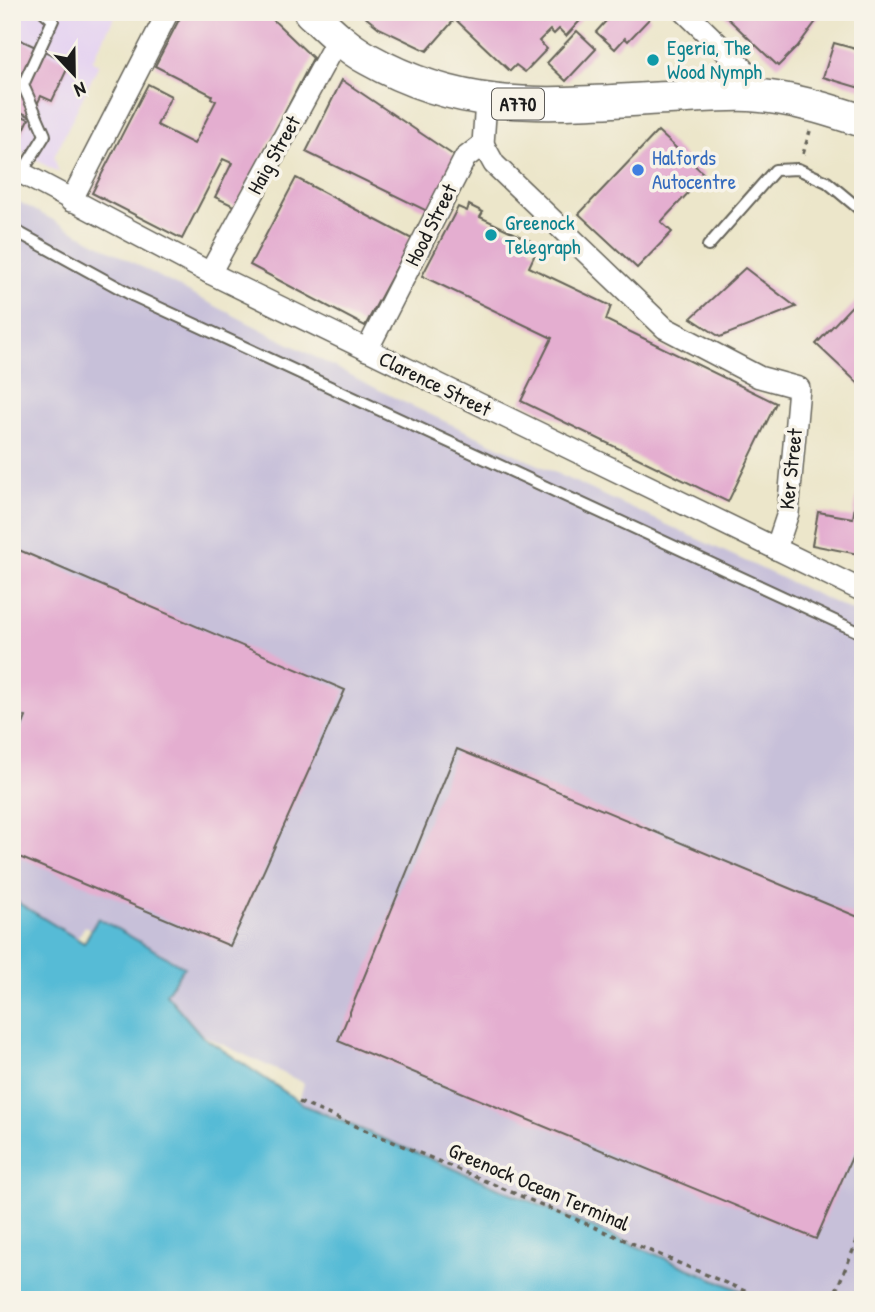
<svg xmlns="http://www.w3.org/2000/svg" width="875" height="1312" font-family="'Patrick Hand',sans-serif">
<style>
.built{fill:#e5d3f1}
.industrial{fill:#c7c0d9}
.water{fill:#57bbd6;stroke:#3a6c79;stroke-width:2}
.building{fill:#e4aed0}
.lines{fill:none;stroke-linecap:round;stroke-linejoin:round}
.lane-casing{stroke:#656359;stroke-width:14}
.street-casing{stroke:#656359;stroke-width:24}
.primary-casing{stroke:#656359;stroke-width:35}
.path{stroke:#656359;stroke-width:3.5;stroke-dasharray:5 5;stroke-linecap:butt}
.lane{stroke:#fff;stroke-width:10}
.street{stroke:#fff;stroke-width:21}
.primary{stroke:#fff;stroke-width:32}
.culture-dot{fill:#0f9aa8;stroke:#f7f3e8;stroke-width:2.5}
.shop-dot{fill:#3f7fe0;stroke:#f7f3e8;stroke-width:2.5}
.labels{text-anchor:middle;stroke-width:7;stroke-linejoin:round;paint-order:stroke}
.shield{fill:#f7f3e8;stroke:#5e5c59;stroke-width:2}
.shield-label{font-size:19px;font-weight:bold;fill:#1c1c1c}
.culture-label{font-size:21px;fill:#0d838f;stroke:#f7f3e8;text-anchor:start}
.street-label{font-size:21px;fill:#1c1c1c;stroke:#f7f3e8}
.shop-label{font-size:21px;fill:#366cbe;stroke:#f7f3e8;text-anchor:start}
</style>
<rect width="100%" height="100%" fill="#f7f3e8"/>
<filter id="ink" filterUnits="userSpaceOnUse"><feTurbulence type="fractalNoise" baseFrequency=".0143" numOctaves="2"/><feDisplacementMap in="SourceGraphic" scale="14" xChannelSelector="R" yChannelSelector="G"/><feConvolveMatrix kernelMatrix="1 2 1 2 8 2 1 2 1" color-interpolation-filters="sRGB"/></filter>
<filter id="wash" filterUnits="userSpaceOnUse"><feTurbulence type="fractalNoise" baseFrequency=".00686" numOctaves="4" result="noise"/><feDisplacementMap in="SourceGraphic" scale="28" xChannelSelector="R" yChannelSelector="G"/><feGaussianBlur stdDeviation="1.57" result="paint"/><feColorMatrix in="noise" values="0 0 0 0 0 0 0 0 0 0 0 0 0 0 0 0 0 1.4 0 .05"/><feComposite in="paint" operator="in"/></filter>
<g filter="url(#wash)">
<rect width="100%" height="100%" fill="#ece6ca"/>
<!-- built -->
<polygon class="built" points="12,12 111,12 116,14 92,61 99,64 54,157 59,173 12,146"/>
<!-- industrial -->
<polygon class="industrial" points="12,198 192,294 399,400 863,616 863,1300 766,1300 299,1102 304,1083 152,1011 167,977 85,926 72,947 12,909"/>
<!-- water -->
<polygon class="water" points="12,899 84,943 98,918 184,967 166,994 202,1036 306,1106 763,1300 12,1300"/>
<g id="blocks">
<!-- building -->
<g class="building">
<polygon points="183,12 265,12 313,58 236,207 215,197 232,163 223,159 182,239 92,193 148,84 171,96 157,125 194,144 216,101 211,98 212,95 155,66"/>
<polygon points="359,12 531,12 543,23 554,12 588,12 566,36 559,29 554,34 550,30 539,41 547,49 525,72 516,65 510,71 455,19 427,51 379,28"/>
<polygon points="597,12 644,12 650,18 628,41 625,38 615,49 596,32 606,21"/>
<polygon points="721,12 823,12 797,47 778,66"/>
<polygon points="577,31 596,49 566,81 547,63"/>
<polygon points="12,36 70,63 52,101 41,96 31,117 12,108"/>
<polygon points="834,43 863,51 863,89 823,77"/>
<polygon points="342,80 456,157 429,212 306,152"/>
<polygon points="12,112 29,119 18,143 12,140"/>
<polygon points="658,131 705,175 661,222 672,232 637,268 579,214"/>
<polygon points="296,178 412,239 365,326 250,265"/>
<polygon points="469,205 483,212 480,217 533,242 530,249 536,252 529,267 611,306 606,320 776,403 728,502 521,401 552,338 422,276 458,207 467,211"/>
<polygon points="745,268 796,307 720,337 691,318"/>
<polygon points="863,294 863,388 816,344"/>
<polygon points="859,484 863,484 863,555 812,545 818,512 853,518"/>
<polygon points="12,547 345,690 230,946 12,854 12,752 26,717 12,712"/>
<polygon points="457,749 863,919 863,1132 816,1239 338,1041"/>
</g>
</g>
</g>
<g filter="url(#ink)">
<use href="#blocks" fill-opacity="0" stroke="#656359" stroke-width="2"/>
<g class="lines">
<defs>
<g id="lane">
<polyline points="21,174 45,135 23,85 53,20 44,12"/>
<polyline points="12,229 134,296 863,634"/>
<polyline points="708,246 775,170 798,169 827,182 863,212"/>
</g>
<g id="street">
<polyline points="685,12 743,68 750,95"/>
<polyline points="483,144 494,164 665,328 759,377 799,388 788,513 776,549"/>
<polyline points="12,168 210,273 863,591"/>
<polyline points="71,201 168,12"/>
<polyline points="210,273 338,38"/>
<polyline points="367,350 465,158 483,144 486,101"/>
</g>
<path id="primary" d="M310,12C328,29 346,47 368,59C471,117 556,103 669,98C695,97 722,94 749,95C788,97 826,109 863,121"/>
</defs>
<!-- lane casing -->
<use href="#lane" class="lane-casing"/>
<!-- street casing -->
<use href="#street" class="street-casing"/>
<!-- primary casing -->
<use href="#primary" class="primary-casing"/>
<!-- path -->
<g class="path">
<polyline points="803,154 810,131"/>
<polyline points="299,1102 766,1300"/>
<polyline points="832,1300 863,1227"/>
</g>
<!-- lane -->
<use href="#lane" class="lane"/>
<!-- street -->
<use href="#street" class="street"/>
<!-- primary -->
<use href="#primary" class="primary"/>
</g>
</g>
<!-- markers -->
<g class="culture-dot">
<circle cx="653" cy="60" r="7"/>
<circle cx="491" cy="235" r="7"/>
</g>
<circle class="shop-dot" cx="638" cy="170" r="7"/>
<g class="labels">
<!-- shield labels -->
<rect class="shield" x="492" y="88.5" width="52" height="31" rx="5"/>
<g class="shield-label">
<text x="518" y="111">A770</text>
</g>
<!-- culture labels -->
<g class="culture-label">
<text x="667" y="55">Egeria, The<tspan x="667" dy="24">Wood Nymph</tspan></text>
<text x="505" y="230">Greenock<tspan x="505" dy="24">Telegraph</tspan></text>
</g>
<!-- street labels -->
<g class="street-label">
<text transform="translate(274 155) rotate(-61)" y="7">Haig Street</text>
<text transform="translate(431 225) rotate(-63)" y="7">Hood Street</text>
<text transform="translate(435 384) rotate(26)" y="7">Clarence Street</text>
<text transform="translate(791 469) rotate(-84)" y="7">Ker Street</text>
<text transform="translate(539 1187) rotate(23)" y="7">Greenock Ocean Terminal</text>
</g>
<!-- shop labels -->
<g class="shop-label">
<text x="652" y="165">Halfords<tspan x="652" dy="24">Autocentre</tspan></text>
</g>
</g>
<!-- margin -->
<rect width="875" height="1312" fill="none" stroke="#f7f3e8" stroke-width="42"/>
<!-- north arrow -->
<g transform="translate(74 74) rotate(158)" stroke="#f7f3e8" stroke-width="5" paint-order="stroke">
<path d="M0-5L12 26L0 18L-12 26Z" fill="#1c1c1c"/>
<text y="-10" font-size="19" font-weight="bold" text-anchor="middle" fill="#1c1c1c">N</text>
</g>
</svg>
